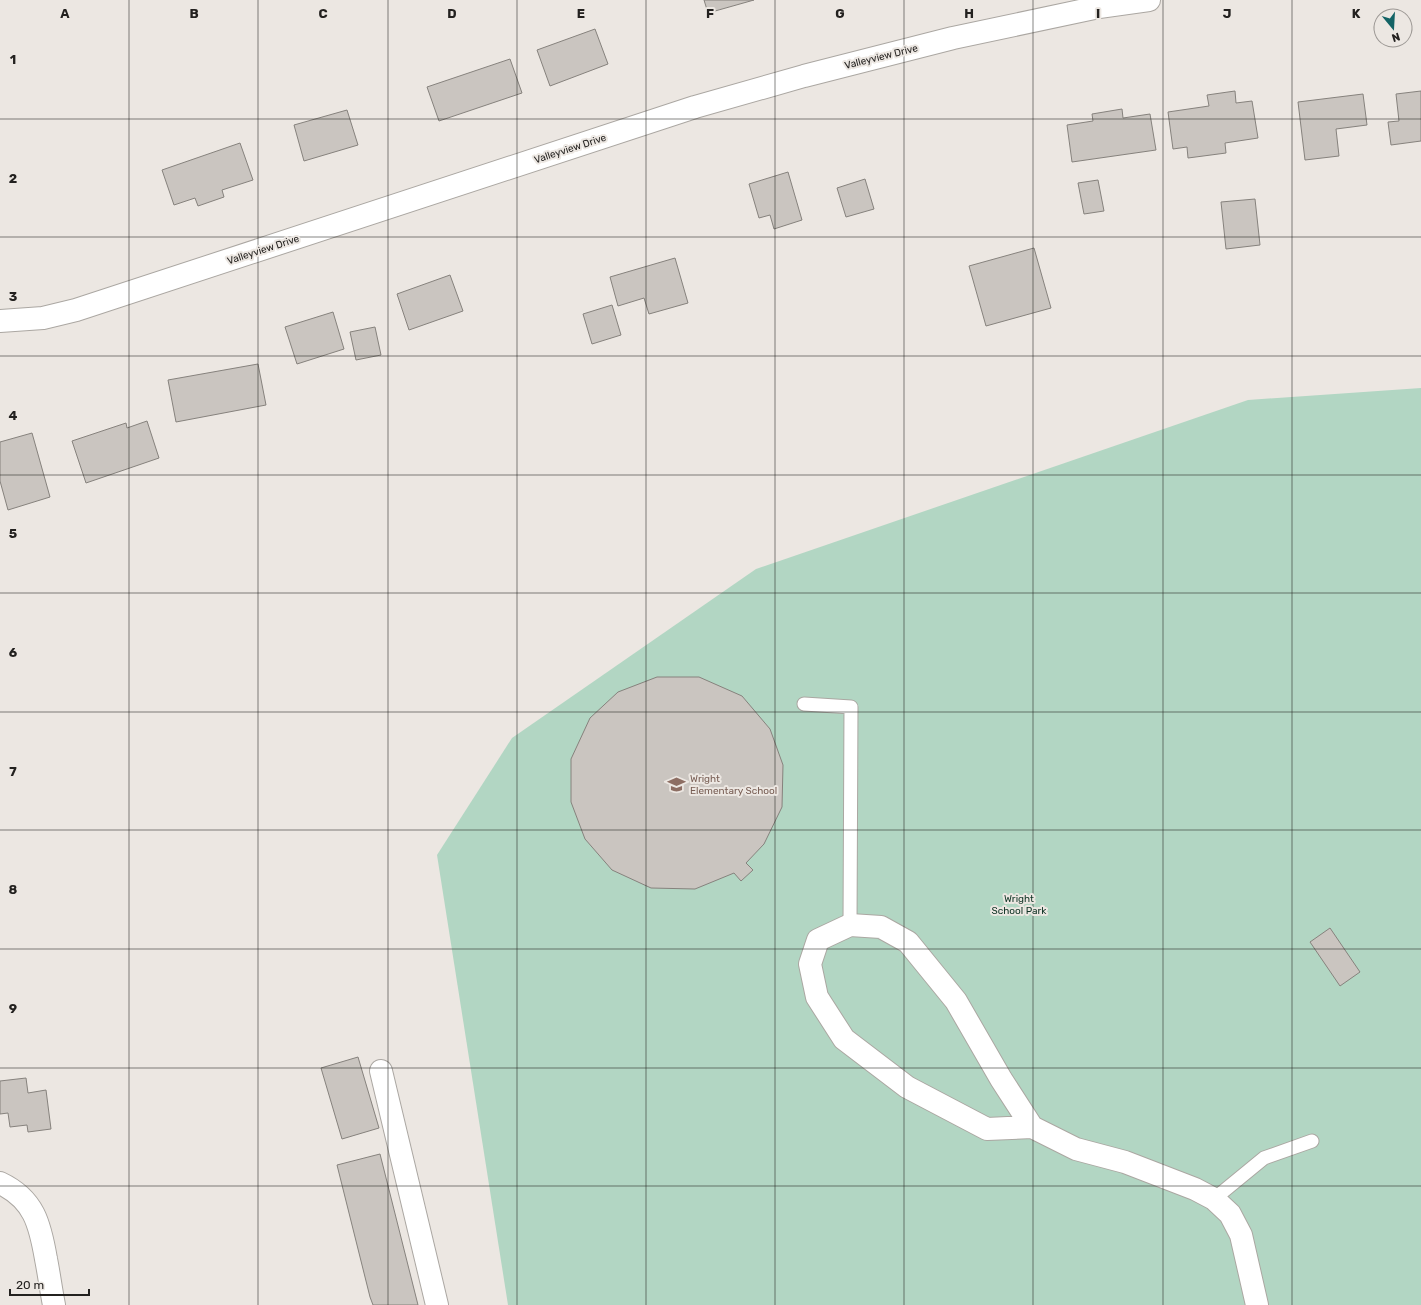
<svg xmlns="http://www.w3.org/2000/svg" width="1421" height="1305" font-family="Rubik,sans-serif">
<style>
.green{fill:#b2d6c3}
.building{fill:#cac5c0;stroke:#86827d}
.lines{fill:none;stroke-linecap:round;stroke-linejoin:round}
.service-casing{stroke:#aba7a2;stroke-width:15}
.minor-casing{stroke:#aba7a2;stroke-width:24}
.service{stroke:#fff;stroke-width:13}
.minor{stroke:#fff;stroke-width:22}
.grid{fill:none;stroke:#23211f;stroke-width:1;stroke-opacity:0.55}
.labels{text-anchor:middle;stroke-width:4;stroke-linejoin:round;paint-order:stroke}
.street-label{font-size:10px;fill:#23211f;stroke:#ece7e2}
.education-label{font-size:10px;fill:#785e54;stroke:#ece7e2;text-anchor:start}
.park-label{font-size:10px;fill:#0d3223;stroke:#ece7e2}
.grid-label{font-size:13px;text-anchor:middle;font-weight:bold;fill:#23211f;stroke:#ece7e2;stroke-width:4;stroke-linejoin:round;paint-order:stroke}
</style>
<rect width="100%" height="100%" fill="#ece7e2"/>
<!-- green -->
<polygon class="green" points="1421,388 1421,1305 508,1305 437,855 512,738 756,569 1248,400"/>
<!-- building -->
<g class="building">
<polygon points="704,0 754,0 708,13"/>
<polygon points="595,29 608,64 550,86 537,50"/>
<polygon points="510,59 522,93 439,121 427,87"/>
<polygon points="1235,91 1236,103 1252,101 1258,138 1225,143 1226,153 1188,158 1187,147 1173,149 1168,112 1209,106 1207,95"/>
<polygon points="1421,91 1421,141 1391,145 1388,122 1399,121 1396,94"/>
<polygon points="1363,94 1367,125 1336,129 1339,156 1305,160 1298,102"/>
<polygon points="1122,109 1123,118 1150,114 1156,150 1072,162 1067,125 1093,121 1092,114"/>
<polygon points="347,110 358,145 304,161 294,125"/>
<polygon points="240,143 253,180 222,190 224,197 198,206 195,198 174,205 162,170"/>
<polygon points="788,172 802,220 774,229 770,215 759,218 749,184"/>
<polygon points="865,179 874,209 846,217 837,188"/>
<polygon points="1098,180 1104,211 1084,214 1078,183"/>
<polygon points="1255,199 1260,245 1226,249 1221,202"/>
<polygon points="1034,248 1051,308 986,326 969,266"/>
<polygon points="675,258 688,303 649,314 644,298 618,306 610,277"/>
<polygon points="450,275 463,311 409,330 397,294"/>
<polygon points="612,305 621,335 592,344 583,314"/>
<polygon points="333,312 344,349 297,364 285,327"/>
<polygon points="375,327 381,355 356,360 350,332"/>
<polygon points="258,364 266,405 176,422 168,380"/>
<polygon points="147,421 159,458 86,483 72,441 126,423 127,428"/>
<polygon points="32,433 50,497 8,510 0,481 0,442"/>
<polygon points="657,677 699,677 742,696 770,729 783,765 782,807 764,844 746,863 753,870 741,881 734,873 695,889 651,888 612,870 585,839 571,802 571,759 590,718 618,692"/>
<polygon points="1330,928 1360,972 1340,986 1310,942"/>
<polygon points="358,1057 379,1128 342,1139 321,1068"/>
<polygon points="26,1078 28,1093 46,1090 51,1129 28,1132 27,1125 10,1127 8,1113 0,1114 0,1081"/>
<polygon points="380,1154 418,1305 373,1305 370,1297 337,1165"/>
</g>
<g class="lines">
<defs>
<g id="service">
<polyline points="804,704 851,707 850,925"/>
<polyline points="1214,1199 1264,1158 1312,1141"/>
</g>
<g id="minor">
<polyline points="0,321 43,318 76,310 695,107 804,76 953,38 1099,7 1149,0"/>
<polyline points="381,1071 437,1305"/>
<polyline points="1032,1127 1001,1079 956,1001 908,942 881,927 850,925 818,940 810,964 817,997 844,1039 907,1087 987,1129 1032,1127 1076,1149 1125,1162 1195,1189 1214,1199 1230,1214 1241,1235 1257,1305"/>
<path d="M0,1183C34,1199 40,1224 46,1259C49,1274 51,1290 54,1305"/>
</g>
</defs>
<!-- service casing -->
<use href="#service" class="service-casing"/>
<!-- minor casing -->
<use href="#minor" class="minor-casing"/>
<!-- service -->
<use href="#service" class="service"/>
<!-- minor -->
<use href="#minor" class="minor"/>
</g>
<!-- grid -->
<path class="grid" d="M129,0V1305M258,0V1305M388,0V1305M517,0V1305M646,0V1305M775,0V1305M904,0V1305M1033,0V1305M1163,0V1305M1292,0V1305M0,119H1421M0,237H1421M0,356H1421M0,475H1421M0,593H1421M0,712H1421M0,830H1421M0,949H1421M0,1068H1421M0,1186H1421"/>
<!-- icons -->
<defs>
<symbol id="school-bare" viewBox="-9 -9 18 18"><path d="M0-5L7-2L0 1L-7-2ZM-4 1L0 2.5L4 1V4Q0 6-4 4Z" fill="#8d6e63" stroke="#ece7e2" stroke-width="2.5" paint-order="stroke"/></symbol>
</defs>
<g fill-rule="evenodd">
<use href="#school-bare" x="664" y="772" width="25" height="25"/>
</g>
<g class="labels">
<!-- street labels -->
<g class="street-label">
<text transform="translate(881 56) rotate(-14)" y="4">Valleyview Drive</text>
<text transform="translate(570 148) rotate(-18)" y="4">Valleyview Drive</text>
<text transform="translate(263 249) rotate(-18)" y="4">Valleyview Drive</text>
</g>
<!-- education labels -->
<g class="education-label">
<text x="690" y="782">Wright<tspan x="690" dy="12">Elementary School</tspan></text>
</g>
<!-- park labels -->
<g class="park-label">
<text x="1019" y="902">Wright<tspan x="1019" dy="12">School Park</tspan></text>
</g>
</g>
<g class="grid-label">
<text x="65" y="18">A</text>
<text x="194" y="18">B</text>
<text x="323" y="18">C</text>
<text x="452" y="18">D</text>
<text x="581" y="18">E</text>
<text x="710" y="18">F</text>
<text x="840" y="18">G</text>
<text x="969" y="18">H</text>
<text x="1098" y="18">I</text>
<text x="1227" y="18">J</text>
<text x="1356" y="18">K</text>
<text x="13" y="64">1</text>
<text x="13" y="183">2</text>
<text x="13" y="301">3</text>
<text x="13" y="420">4</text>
<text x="13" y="538">5</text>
<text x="13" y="657">6</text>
<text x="13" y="776">7</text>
<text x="13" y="894">8</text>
<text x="13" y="1013">9</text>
</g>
<!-- north arrow -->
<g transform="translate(1393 28) rotate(162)"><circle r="19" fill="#ece7e2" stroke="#9c9894"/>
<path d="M0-3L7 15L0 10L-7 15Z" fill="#136365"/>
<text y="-6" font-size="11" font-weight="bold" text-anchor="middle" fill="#23211f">N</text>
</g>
<!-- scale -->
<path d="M10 1289v6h79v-6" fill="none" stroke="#23211f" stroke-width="2"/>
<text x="16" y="1289" font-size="12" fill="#23211f" stroke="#ece7e2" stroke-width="3" paint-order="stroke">20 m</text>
</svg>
